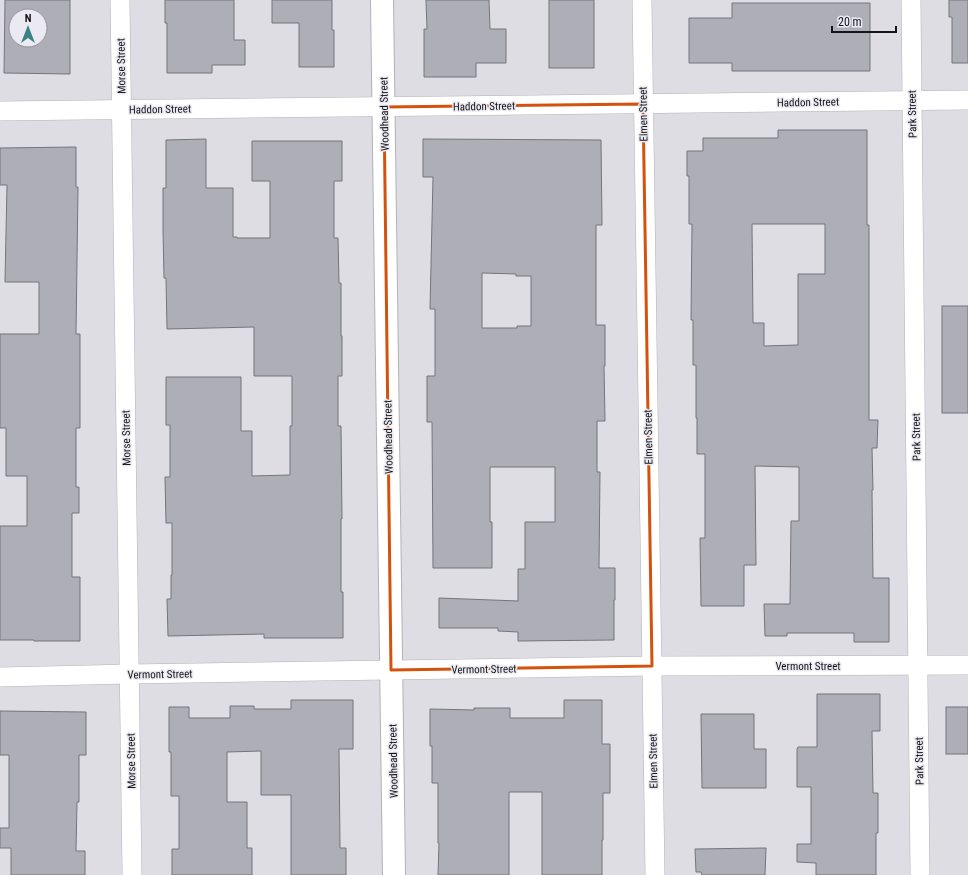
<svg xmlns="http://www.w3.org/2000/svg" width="968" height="875" font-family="'Roboto Condensed',sans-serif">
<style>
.building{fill:#aeaeb6;stroke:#74747b;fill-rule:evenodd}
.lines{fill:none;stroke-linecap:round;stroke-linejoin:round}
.street-casing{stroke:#b2b1b8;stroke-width:20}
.secondary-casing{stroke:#b2b1b8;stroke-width:24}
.street{stroke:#fff;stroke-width:19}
.secondary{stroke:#fff;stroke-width:22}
.marked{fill:none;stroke:#d3520d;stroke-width:3;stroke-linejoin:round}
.labels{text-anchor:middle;stroke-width:3;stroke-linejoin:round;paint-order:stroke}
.street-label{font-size:11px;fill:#141316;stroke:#ebeaf2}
</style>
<rect width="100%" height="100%" fill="#dedde4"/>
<!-- building -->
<g class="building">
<path d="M5,0H70V74L4,73ZM16,16H40V40H16Z"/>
<polygon points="165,0 234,0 234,40 245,40 245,65 212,65 212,73 167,73 167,23 165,23"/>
<polygon points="272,0 332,0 332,30 334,30 334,67 299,67 299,23 272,23"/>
<polygon points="426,0 489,0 490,29 506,29 506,63 476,63 476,77 424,77 424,29 427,29"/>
<rect x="549" y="0" width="45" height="68"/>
<polygon points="949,0 968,0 968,63 952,63 952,17 949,17"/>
<polygon points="732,3 870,3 870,71 732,71 732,63 689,63 689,18 732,18"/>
<path d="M778,130H867V225H869V420H878L877,448H872L873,490H872L873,578H889V642H854V633H787V636H765L764,604H790L791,521H799V467L755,466L756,565H744V606H701L700,538H705V454H697V418H696V365H693V320H691L692,224H689V176H687V151H703V138H778ZM752,224H825V274H798V345L764,346V323H753Z"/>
<polygon points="206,139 206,188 233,188 233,237 237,237 237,238 270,238 270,181 252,181 252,141 342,141 342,181 334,181 334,238 338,238 339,283 341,283 341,336 342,336 342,376 338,376 338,426 341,426 342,519 341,519 341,592 343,592 343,638 264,638 264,634 168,636 167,599 171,599 171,575 172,575 172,523 166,523 165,477 170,477 170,425 166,425 166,377 241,377 241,431 252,431 252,476 290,475 290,426 292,426 292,376 254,376 254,327 167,329 166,278 164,278 163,230 163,188 166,188 166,140"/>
<path d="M423,139L601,140L602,225H596V325H605V366H604L605,421H597V472H600L599,568H615V600H614V640L518,641V632L498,631V628H439V598L518,601V569H525V522H555V467H490V522H492V568H433L432,422H427V376H435V309H430L433,177H423ZM482,273L516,274V276H531V326H517V328H482Z"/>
<polygon points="76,147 76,187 78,187 76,334 80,334 80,428 76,428 76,487 79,487 79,513 72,513 72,577 80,577 80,641 34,641 34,640 0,640 0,526 27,526 27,476 6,476 6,428 0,428 0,334 39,334 39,282 5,282 7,185 0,185 0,148"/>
<rect x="942" y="306" width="26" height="107"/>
<polygon points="817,694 880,694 880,731 872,731 873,793 878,793 878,833 876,833 876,875 816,875 816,863 797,862 797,844 811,844 811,787 797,787 797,749 798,747 817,747"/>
<polygon points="291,700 353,700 353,749 339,749 340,848 346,848 346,875 291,875 291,795 261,795 261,751 227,752 227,802 247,802 247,848 252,848 252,875 172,875 172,849 179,849 179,796 171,796 171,752 169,752 169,707 189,707 189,718 230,718 230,706 254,706 254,709 291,709"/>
<polygon points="564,700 602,700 602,744 610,744 610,793 603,793 603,840 602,840 602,875 542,875 542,792 509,792 509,875 438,875 439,843 438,843 438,783 432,783 432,746 430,746 430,709 474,710 474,708 510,708 510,718 564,718"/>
<rect x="946" y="707" width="22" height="47"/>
<polygon points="0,711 86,712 86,755 79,755 79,802 77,802 76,851 85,851 85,875 11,875 11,848 0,848 0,828 9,828 9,755 0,755"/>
<polygon points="701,714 754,714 754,749 766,749 766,788 702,788"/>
<polygon points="766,848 765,875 702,875 701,872 696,872 695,849"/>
</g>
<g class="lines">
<defs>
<g id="street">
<polyline points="120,0 132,875"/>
<polyline points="642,0 655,875"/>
<polyline points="911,0 920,875"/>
<polyline points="0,111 968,100"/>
<polyline points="0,677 130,674 652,666 968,665"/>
</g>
<polyline id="secondary" points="382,0 394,875"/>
</defs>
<!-- street casing -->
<use href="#street" class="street-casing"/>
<!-- secondary casing -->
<use href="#secondary" class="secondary-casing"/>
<!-- street -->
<use href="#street" class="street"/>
<!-- secondary -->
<use href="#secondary" class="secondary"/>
</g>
<!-- marked area -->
<path class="marked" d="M643,104L652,666L391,670L384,107Z"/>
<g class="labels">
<!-- street labels -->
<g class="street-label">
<text transform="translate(121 66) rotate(-91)" y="4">Morse Street</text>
<text transform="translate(808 102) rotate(-1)" y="4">Haddon Street</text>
<text transform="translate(484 106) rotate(-1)" y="4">Haddon Street</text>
<text transform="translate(160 109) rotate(-1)" y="4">Haddon Street</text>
<text transform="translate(384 114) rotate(-91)" y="4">Woodhead Street</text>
<text transform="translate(643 114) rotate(-91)" y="4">Elmen Street</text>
<text transform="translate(912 114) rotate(-91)" y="4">Park Street</text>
<text transform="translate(388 437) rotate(-91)" y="4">Woodhead Street</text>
<text transform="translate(648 437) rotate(-91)" y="4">Elmen Street</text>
<text transform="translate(916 437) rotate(-91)" y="4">Park Street</text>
<text transform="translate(126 438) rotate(-91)" y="4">Morse Street</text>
<text x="808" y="670">Vermont Street</text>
<text transform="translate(484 669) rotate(-1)" y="4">Vermont Street</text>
<text transform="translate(160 674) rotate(-1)" y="4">Vermont Street</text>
<text transform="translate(131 761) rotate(-91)" y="4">Morse Street</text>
<text transform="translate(393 761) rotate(-91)" y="4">Woodhead Street</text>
<text transform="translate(653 761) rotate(-91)" y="4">Elmen Street</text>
<text transform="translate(919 761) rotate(-91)" y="4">Park Street</text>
</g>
</g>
<!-- north arrow -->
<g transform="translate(28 28)"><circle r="19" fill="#ebeaf2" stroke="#95949a"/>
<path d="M0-3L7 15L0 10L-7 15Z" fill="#3a8285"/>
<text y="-6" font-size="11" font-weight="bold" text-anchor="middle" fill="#141316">N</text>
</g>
<!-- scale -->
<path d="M832 26v6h64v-6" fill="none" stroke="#141316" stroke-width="2"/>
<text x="838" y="26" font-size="12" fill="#141316" stroke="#ebeaf2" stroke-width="3" paint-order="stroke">20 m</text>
</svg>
